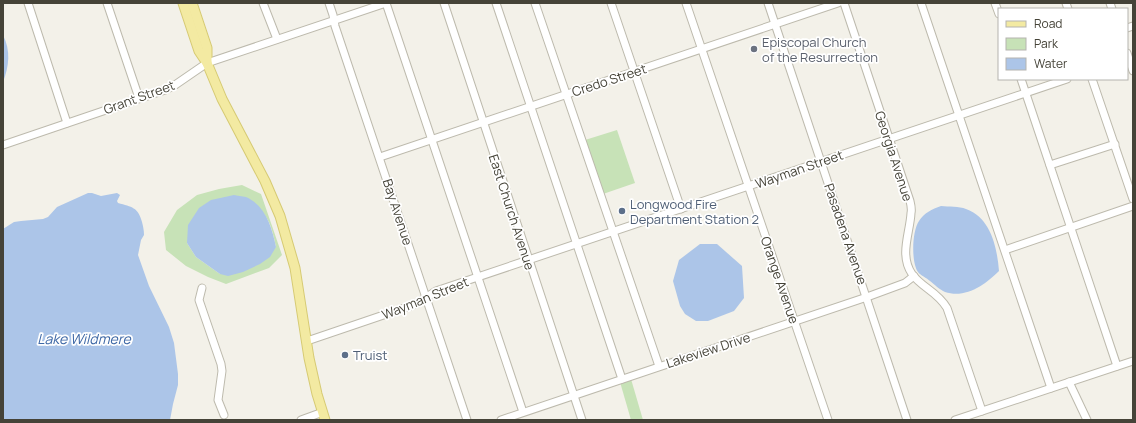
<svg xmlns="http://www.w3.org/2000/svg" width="1136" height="423" font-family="Manrope,sans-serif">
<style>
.green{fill:#c7e2b7;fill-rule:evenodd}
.water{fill:#acc5e8}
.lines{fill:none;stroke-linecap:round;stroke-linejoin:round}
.minor-casing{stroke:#bdbaad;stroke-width:9}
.major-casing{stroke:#d6ca73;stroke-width:11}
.minor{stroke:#fff;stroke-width:7}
.major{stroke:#f3eaa2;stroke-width:9}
.worship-dot{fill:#6b7280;stroke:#fff;stroke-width:1.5}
.service-dot{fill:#5c6f8a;stroke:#fff;stroke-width:1.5}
.labels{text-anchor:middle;stroke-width:3.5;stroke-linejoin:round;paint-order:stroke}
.worship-label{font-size:13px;fill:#5b616d;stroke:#fff;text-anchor:start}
.street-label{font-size:13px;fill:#454338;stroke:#fff}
.service-label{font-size:13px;fill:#4e5e75;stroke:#fff;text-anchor:start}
.water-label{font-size:14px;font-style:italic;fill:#3d67a5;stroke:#fff}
</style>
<rect width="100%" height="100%" fill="#f3f1e9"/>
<!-- green -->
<g class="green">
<polygon points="617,130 635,183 603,194 585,140"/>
<path d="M242,185L261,194L282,255L269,268L226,284L208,277L186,266L166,250L164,232L177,210L197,195L219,189ZM246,198C267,213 271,222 276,247L220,274L196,257L187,243Z"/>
<polygon points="631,379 643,420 631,420 620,382"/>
</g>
<!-- water -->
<g class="water">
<path d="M3,35C11,51 9,66 3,82Z"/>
<path d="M88,193H92L101,196L117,193L120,195L117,201L118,203C132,207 138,207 142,222C143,226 144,230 144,235L141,240L138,255L149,286L169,327L174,343L178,374V385L173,404L170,420H3V229L14,222L21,221L43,219L48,217L57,207Z"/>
<path d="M234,195C237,196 242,196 246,197C266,206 272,228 276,247L270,257L260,264L243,272L228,276L220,274L196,257L187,243L188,225L199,208L211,200Z"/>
<path d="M941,206C949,207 959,206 966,209C991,218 997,247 999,271C986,284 966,299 945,292C940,290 934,284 930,281C927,278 920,275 918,272C911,262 912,231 919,221C924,213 932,209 941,206Z"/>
<polygon points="700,244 717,244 742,266 744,298 734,311 708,321 696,321 685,314 680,306 673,281 679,260"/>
</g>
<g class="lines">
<defs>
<g id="minor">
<polyline points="28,3 67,123"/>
<polyline points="107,3 139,98"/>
<polyline points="263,3 277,39"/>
<polyline points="329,3 333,15 335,26 467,420"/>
<polyline points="386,3 523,412"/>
<polyline points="444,3 582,420"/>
<polyline points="496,3 622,379"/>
<polyline points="535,3 659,366"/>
<polyline points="611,3 681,209"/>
<polyline points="686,3 828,420"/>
<polyline points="768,3 907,420"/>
<path d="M844,3L910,201C911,205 912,209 911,213C910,233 899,255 912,274C922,288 937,291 947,308L982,411"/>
<polyline points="921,3 1051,388"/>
<polyline points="995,3 999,14"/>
<polyline points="1066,3 1068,9"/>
<polyline points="1110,3 1112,9"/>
<polyline points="1127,28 1133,26"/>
<polyline points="1127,53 1133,71"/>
<polyline points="1021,79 1117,366"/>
<polyline points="1092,79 1133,199"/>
<polyline points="3,145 165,90 175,85 207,63 386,3"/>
<polyline points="380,157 838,3"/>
<polyline points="1050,165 1115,144"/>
<polyline points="1005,250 1133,206"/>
<polyline points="202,288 199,300 221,364 222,371 218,400 224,415"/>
<polyline points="307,341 416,304 436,291 1067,79"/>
<polyline points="1069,382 1087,420"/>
<polyline points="301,420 323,412"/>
<polyline points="501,420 867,297 905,283 914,276"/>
<polyline points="955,420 1133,361"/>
</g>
<g id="major">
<polyline points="183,3 199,51 207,63 222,99 265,181 280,216 295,268 309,358 317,394 325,420"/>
<polyline points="192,3 207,48 207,63"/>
</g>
</defs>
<!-- minor casing -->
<use href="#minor" class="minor-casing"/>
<!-- major casing -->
<use href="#major" class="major-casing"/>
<!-- minor -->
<use href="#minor" class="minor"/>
<!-- major -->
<use href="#major" class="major"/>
</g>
<!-- markers -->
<circle class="worship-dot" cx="754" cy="49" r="4"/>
<g class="service-dot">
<circle cx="622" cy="211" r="4"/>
<circle cx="345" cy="355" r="4"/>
</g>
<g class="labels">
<!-- worship labels -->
<g class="worship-label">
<text x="762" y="47">Episcopal Church<tspan x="762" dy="15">of the Resurrection</tspan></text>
</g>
<!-- street labels -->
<g class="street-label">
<text transform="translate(609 80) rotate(-18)" y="5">Credo Street</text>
<text transform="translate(139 97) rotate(-20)" y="5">Grant Street</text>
<text transform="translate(894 156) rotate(72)" y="5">Georgia Avenue</text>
<text transform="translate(799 169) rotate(-19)" y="5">Wayman Street</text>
<text transform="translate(398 212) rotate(72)" y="5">Bay Avenue</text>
<text transform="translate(512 212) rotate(72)" y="5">East Church Avenue</text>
<text transform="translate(846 234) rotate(71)" y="5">Pasadena Avenue</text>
<text transform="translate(780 280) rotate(71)" y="5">Orange Avenue</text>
<text transform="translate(425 298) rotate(-22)" y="5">Wayman Street</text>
<text transform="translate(708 350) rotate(-18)" y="5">Lakeview Drive</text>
</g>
<!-- service labels -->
<g class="service-label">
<text x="630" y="209">Longwood Fire<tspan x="630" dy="15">Department Station 2</tspan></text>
<text x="353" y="360">Truist</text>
</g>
<!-- water labels -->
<g class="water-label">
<text x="84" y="344">Lake Wildmere</text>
</g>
</g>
<!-- border -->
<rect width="1136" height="423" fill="none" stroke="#454338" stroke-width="8"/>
<!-- legend -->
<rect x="998" y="8" width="130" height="72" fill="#ffffff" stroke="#b5b4af"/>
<rect x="1006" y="21" width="20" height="6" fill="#f3eaa2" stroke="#b5b4af"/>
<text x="1034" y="28" font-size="12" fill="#454338">Road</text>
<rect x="1006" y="38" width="20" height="12" fill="#c7e2b7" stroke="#b5b4af"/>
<text x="1034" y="48" font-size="12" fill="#454338">Park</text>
<rect x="1006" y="58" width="20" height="12" fill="#acc5e8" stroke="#b5b4af"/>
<text x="1034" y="68" font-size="12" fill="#454338">Water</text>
</svg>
